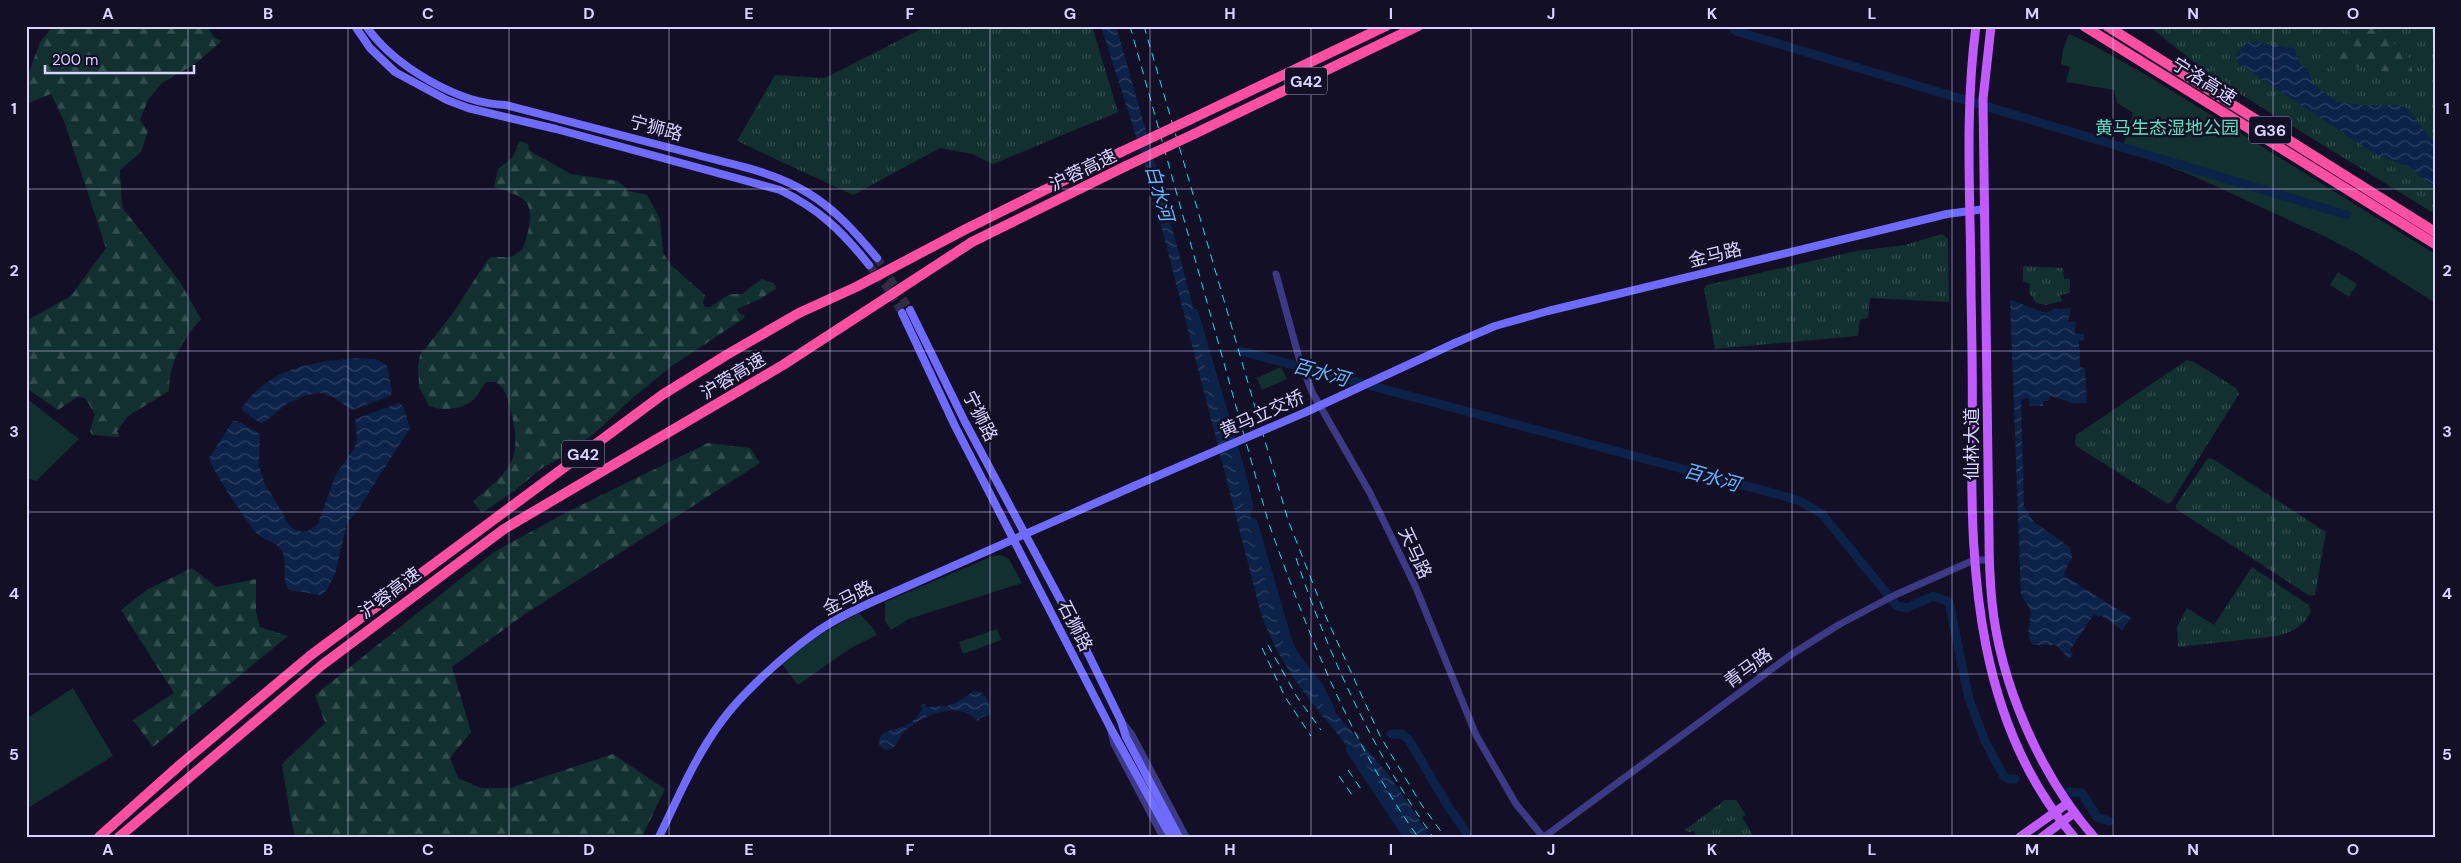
<svg xmlns="http://www.w3.org/2000/svg" width="2461" height="863" font-family="'DM Sans','Noto Sans SC',sans-serif">
<style>
.grass{fill:url(#grass-tufts)}
.forest{fill:url(#forest-firs)}
.park{fill:#12302f}
.water{fill:url(#water-waves)}
.lines{fill:none;stroke-linecap:round;stroke-linejoin:round}
.river{stroke:#0c2248;stroke-width:9}
.secondary-tunnel{stroke:#312d47;stroke-width:8;stroke-dasharray:8 4;stroke-linecap:butt}
.tertiary{stroke:#3d3a85;stroke-width:7}
.secondary{stroke:#6f6bff;stroke-width:8}
.primary{stroke:#c25bff;stroke-width:9}
.motorway{stroke:#ff4fa3;stroke-width:10}
.rail{stroke:#00e5ff;stroke-width:1;stroke-dasharray:8 6;stroke-linecap:butt}
.secondary-bridge{stroke:#6f6bff;stroke-width:8}
.motorway-bridge{stroke:#ff4fa3;stroke-width:10}
.grid{fill:none;stroke:#d9d4ff;stroke-width:1;stroke-opacity:0.55}
.labels{text-anchor:middle;stroke-width:5;stroke-linejoin:round;paint-order:stroke}
.shield{fill:#130f26;stroke:#9e99be;stroke-width:1}
.shield-label{font-size:16px;font-weight:bold;fill:#d9d4ff}
.street-label{font-size:18px;fill:#d9d4ff;stroke:#130f26}
.park-label{font-size:18px;fill:#5fe0c0;stroke:#130f26}
.water-label{font-size:19px;font-style:italic;fill:#62b6ff;stroke:#130f26}
.neatline{fill:none;stroke:#d9d4ff;stroke-width:2}
.grid-label{font-size:16px;text-anchor:middle;font-weight:bold;fill:#d9d4ff}
</style>
<defs>
<pattern id="grass-tufts" width="24" height="20" patternUnits="userSpaceOnUse" patternTransform="scale(1.25)"><rect width="24" height="20" fill="#12302f"/><path d="M3 7l-1-3M5 7V3M7 7l1-3M15 17l-1-3M17 17v-4M19 17l1-3" fill="none" stroke="#344d4e"/></pattern>
<pattern id="forest-firs" width="22" height="20" patternUnits="userSpaceOnUse" patternTransform="scale(1.25)"><rect width="22" height="20" fill="#12302f"/><path d="M5 1l3.5 6h-7zM16 11l3.5 6h-7z" fill="#344d4e"/></pattern>
<pattern id="water-waves" width="16" height="10" patternUnits="userSpaceOnUse" patternTransform="scale(1.25)"><rect width="16" height="10" fill="#0c2248"/><path d="M0 5q4-4 8 0t8 0" fill="none" stroke="#2f4163"/></pattern>
</defs>
<rect width="100%" height="100%" fill="#130f26"/>
<!-- grass -->
<g class="grass">
<polygon points="927,26 1092,26 1118,112 993,164 972,154 940,148 853,195 737,141 775,75 825,78"/>
<polygon points="2149,26 2435,26 2435,214 2211,76"/>
<polygon points="1942,234 1948,239 1949,302 1870,298 1868,318 1860,320 1858,336 1715,349 1704,289 1707,285 1856,251 1905,245"/>
<polygon points="2023,266 2063,268 2064,279 2070,279 2070,293 2060,295 2062,301 2046,305 2036,303 2029,292 2030,284 2023,281"/>
<polygon points="2187,360 2194,362 2236,388 2239,394 2172,501 2168,504 2076,446 2075,441 2076,435"/>
<polygon points="2208,458 2213,459 2326,532 2315,595 2310,596 2176,509 2176,505"/>
<path d="M2252,567L2309,605L2311,612C2304,626 2292,632 2278,636L2178,647L2177,627L2187,608L2214,625Z"/>
<polygon points="1725,800 1736,800 1746,815 1742,817 1754,837 1694,837 1696,835 1694,831 1689,832 1685,830"/>
</g>
<!-- forest -->
<g class="forest">
<path d="M53,26H207L214,37L222,41L195,64L162,83L148,100L140,120L148,131L141,152L120,170L122,207L180,282L201,319C183,338 169,364 169,391L128,416L117,431L120,437L92,435L90,431L95,414L85,398L78,397L58,410L26,388V321L71,296L106,248L64,121L51,94L26,104V74L28,75L40,42Z"/>
<path d="M2345,26H2368L2379,30L2386,35L2410,59L2414,80L2398,74L2349,65L2339,60L2337,56C2351,47 2357,39 2345,26Z"/>
<path d="M520,141L528,144L530,151L571,174L618,181L629,191L647,195L660,219L663,253L672,266L705,295L703,302L705,307H710L730,294H742L762,279L773,283L777,288L762,298L737,309L740,314L745,315L743,319L672,366L636,395L597,431L566,455L542,468L518,488L482,513L473,501C511,470 524,459 510,408C507,397 506,388 495,382H486C482,387 479,394 474,399C464,410 442,411 429,406L419,387L418,366L420,355L453,313L486,262L491,257H511L522,250C527,238 536,210 524,200C516,193 503,190 494,187L498,169L512,158Z"/>
<polygon points="708,443 750,448 760,463 525,614 452,667 471,732 450,758 458,778 481,788 510,788 613,754 665,789 642,837 295,837 290,815 282,764 325,723 315,695 494,552 569,511"/>
<polygon points="192,568 216,587 256,579 256,612 260,627 288,636 153,747 133,720 174,693 121,610 148,589"/>
</g>
<!-- park -->
<g class="park">
<polygon points="2069,34 2095,46 2148,76 2435,254 2435,303 2358,254 2326,237 2191,175 2122,149 2133,113 2117,103 2114,90 2066,82 2070,67 2061,64 2063,49"/>
<polygon points="2338,272 2357,284 2349,297 2330,285"/>
<polygon points="1281,367 1287,379 1262,390 1257,378"/>
<polygon points="26,398 79,439 36,481 26,478"/>
<polygon points="1001,555 1009,559 1022,583 909,619 891,630 885,621 885,602 993,556"/>
<polygon points="859,613 872,627 877,635 849,649 798,685 782,664 805,643"/>
<polygon points="997,629 1001,640 963,654 959,642"/>
<polygon points="73,688 113,756 26,809 26,719"/>
</g>
<!-- water -->
<g class="water">
<path d="M1101,26H1116L1157,170L1205,353L1286,638C1310,690 1351,729 1387,773C1402,793 1416,815 1430,837H1408C1394,815 1383,792 1367,772C1326,715 1286,683 1261,614L1148,174Z"/>
<polygon points="2249,41 2294,48 2300,64 2307,68 2310,74 2312,83 2337,102 2363,105 2400,105 2407,108 2435,144 2435,188 2409,167 2375,154 2258,77 2249,69 2240,66 2235,55"/>
<path d="M2010,300C2020,302 2041,314 2048,312C2052,311 2052,309 2055,309C2062,309 2064,310 2071,307L2068,322H2076L2075,334H2084V340L2079,341L2080,367L2085,368L2087,403H2070L2068,401L2050,396L2048,401H2043V406H2030L2028,398L2021,399L2024,506L2034,522L2070,547L2072,557L2064,573L2065,576L2131,618L2122,630L2101,615L2099,617L2094,614L2070,650L2073,653L2069,659L2056,645H2033C2023,634 2033,620 2030,609C2028,605 2024,600 2021,595Z"/>
<path d="M365,358L378,360L387,366L392,392L390,396L352,410L333,397L321,393L307,395L288,403L262,424L243,411L242,408C270,366 318,360 365,358Z"/>
<path d="M399,403L403,406L410,428L357,511L347,523L335,574L326,591L321,595L289,590C280,579 289,562 281,550C275,540 263,541 256,533C248,523 211,469 209,458L233,421H238L260,434L259,465L264,482L290,526C300,535 309,532 318,524L335,476L355,447L357,438L355,419Z"/>
<path d="M974,691C987,691 989,703 991,714L980,718L978,721C958,700 923,714 904,732C899,737 898,744 893,748L886,750L880,746C874,730 896,730 905,726C913,722 918,716 922,709L921,705L925,704L926,707L946,706L956,703Z"/>
</g>
<g class="lines">
<!-- river -->
<g class="river">
<polyline points="1731,26 1736,31 2347,215"/>
<polyline points="1194,313 1241,472 1249,507"/>
<polyline points="1241,351 1780,495 1800,501 1822,514 1897,606 1907,608 1933,596 1949,602 1969,699 1985,741 2003,775 2008,779 2015,779"/>
<polyline points="1253,522 1288,642 1294,655 1319,687 1331,711"/>
<polyline points="1391,734 1402,734 1409,740 1446,803 1469,837"/>
<polyline points="1350,749 1408,837"/>
<polyline points="2068,792 2082,793 2097,817 2109,821"/>
</g>
<!-- secondary-tunnel -->
<g class="secondary-tunnel">
<polyline points="877,258 910,310"/>
<polyline points="869,265 886,286 902,313"/>
</g>
<!-- tertiary -->
<g class="tertiary">
<polyline points="1276,274 1299,358 1312,392 1370,493 1393,540 1416,588 1476,735 1516,804 1543,837"/>
<polyline points="1122,722 1132,735 1186,837"/>
<polyline points="1111,732 1114,744 1163,837"/>
<polyline points="1544,837 1792,654 1840,624 1895,595 1974,560 1989,560"/>
</g>
<!-- secondary -->
<g class="secondary">
<path d="M355,26L370,48L395,72L447,100L468,108L556,129L780,190C819,209 842,231 869,265"/>
<path d="M366,26C394,66 458,104 506,105C568,121 629,137 690,153C730,164 773,171 808,193C836,210 856,233 877,258"/>
<polyline points="910,310 965,422 1078,633 1121,721 1126,737 1179,837"/>
<polyline points="902,313 955,426 1110,727 1171,837"/>
<polyline points="1455,343 1495,326 1548,311 1947,214 1985,209"/>
<path d="M659,837C678,798 695,757 721,722C744,690 800,640 834,621C846,614 859,608 872,602L1134,486"/>
</g>
<!-- primary -->
<g class="primary">
<path d="M1976,26C1964,115 1971,205 1971,294C1972,341 1973,389 1972,436C1970,576 1978,725 2074,837"/>
<path d="M1991,26L1983,99L1989,537C1989,559 1990,581 1992,602C2000,683 2040,775 2094,837"/>
<polyline points="2020,837 2068,803"/>
<polyline points="2042,837 2074,813"/>
</g>
<!-- motorway -->
<g class="motorway">
<polyline points="2084,26 2435,244"/>
<polyline points="2107,26 2435,232"/>
<polyline points="1189,120 1386,26"/>
<polyline points="1194,134 1418,26"/>
<polyline points="99,837 182,763 311,655 662,395 728,354 799,313 856,287 966,229 1121,152"/>
<polyline points="119,837 322,665 504,529 783,365 972,242 1126,166"/>
</g>
<!-- rail -->
<g class="rail">
<path d="M1130,26L1268,521C1307,631 1349,740 1418,837"/>
<polyline points="1144,26 1288,520 1326,617 1380,736 1421,804 1445,837"/>
<path d="M1296,558C1329,657 1373,751 1433,837"/>
<polyline points="1268,645 1297,697 1321,730"/>
<polyline points="1262,648 1285,697 1311,736"/>
<polyline points="1348,770 1361,789"/>
<polyline points="1339,776 1352,795"/>
</g>
<!-- secondary-bridge -->
<polyline class="secondary-bridge" points="1134,486 1306,412 1455,343"/>
<!-- motorway-bridge -->
<g class="motorway-bridge">
<polyline points="1121,152 1189,120"/>
<polyline points="1126,166 1194,134"/>
</g>
</g>
<!-- grid -->
<path class="grid" d="M188,26V837M348,26V837M509,26V837M669,26V837M830,26V837M990,26V837M1150,26V837M1311,26V837M1471,26V837M1632,26V837M1792,26V837M1952,26V837M2113,26V837M2273,26V837M26,189H2435M26,351H2435M26,512H2435M26,674H2435"/>
<g class="labels">
<!-- shield labels -->
<g class="shield">
<rect x="1285" y="67.5" width="42" height="27" rx="4"/>
<rect x="2249" y="116.5" width="42" height="27" rx="4"/>
<rect x="562" y="440.5" width="42" height="27" rx="4"/>
</g>
<g class="shield-label">
<text x="1306" y="87">G42</text>
<text x="2270" y="136">G36</text>
<text x="583" y="460">G42</text>
</g>
<!-- street labels -->
<g class="street-label">
<text transform="translate(2204 81) rotate(32)" y="6">宁洛高速</text>
<text transform="translate(656 128) rotate(15)" y="6">宁狮路</text>
<text transform="translate(1083 170) rotate(-26)" y="6">沪蓉高速</text>
<text transform="translate(1715 255) rotate(-14)" y="6">金马路</text>
<text transform="translate(733 376) rotate(-31)" y="6">沪蓉高速</text>
<text transform="translate(1262 414) rotate(-24)" y="6">黄马立交桥</text>
<text transform="translate(980 416) rotate(63)" y="6">宁狮路</text>
<text transform="translate(1972 444) rotate(-90)" y="6">仙林大道</text>
<text transform="translate(1415 553) rotate(65)" y="6">天马路</text>
<text transform="translate(390 593) rotate(-37)" y="6">沪蓉高速</text>
<text transform="translate(848 598) rotate(-27)" y="6">金马路</text>
<text transform="translate(1075 626) rotate(63)" y="6">石狮路</text>
<text transform="translate(1748 668) rotate(-36)" y="6">青马路</text>
</g>
<!-- park labels -->
<g class="park-label">
<text x="2167" y="134">黄马生态湿地公园</text>
</g>
<!-- water labels -->
<g class="water-label">
<text transform="translate(1160 193) rotate(74)" y="7">白水河</text>
<text transform="translate(1321 372) rotate(15)" y="7">百水河</text>
<text transform="translate(1712 477) rotate(15)" y="7">百水河</text>
</g>
</g>
<!-- border -->
<rect width="2461" height="863" fill="none" stroke="#130f26" stroke-width="55"/>
<!-- scale -->
<path d="M45 65v8h149v-8" fill="none" stroke="#d9d4ff" stroke-width="2.5"/>
<text x="52" y="65" font-size="15" fill="#d9d4ff" stroke="#130f26" stroke-width="4" paint-order="stroke">200 m</text>
<rect x="28" y="28" width="2406" height="808" class="neatline"/>
<g class="grid-label">
<text x="108" y="19">A</text>
<text x="268" y="19">B</text>
<text x="428" y="19">C</text>
<text x="589" y="19">D</text>
<text x="749" y="19">E</text>
<text x="910" y="19">F</text>
<text x="1070" y="19">G</text>
<text x="1230" y="19">H</text>
<text x="1391" y="19">I</text>
<text x="1551" y="19">J</text>
<text x="1712" y="19">K</text>
<text x="1872" y="19">L</text>
<text x="2032" y="19">M</text>
<text x="2193" y="19">N</text>
<text x="2353" y="19">O</text>
<text x="14" y="114">1</text>
<text x="2447" y="114">1</text>
<text x="14" y="276">2</text>
<text x="2447" y="276">2</text>
<text x="14" y="437">3</text>
<text x="2447" y="437">3</text>
<text x="14" y="599">4</text>
<text x="2447" y="599">4</text>
<text x="14" y="760">5</text>
<text x="2447" y="760">5</text>
<text x="108" y="855">A</text>
<text x="268" y="855">B</text>
<text x="428" y="855">C</text>
<text x="589" y="855">D</text>
<text x="749" y="855">E</text>
<text x="910" y="855">F</text>
<text x="1070" y="855">G</text>
<text x="1230" y="855">H</text>
<text x="1391" y="855">I</text>
<text x="1551" y="855">J</text>
<text x="1712" y="855">K</text>
<text x="1872" y="855">L</text>
<text x="2032" y="855">M</text>
<text x="2193" y="855">N</text>
<text x="2353" y="855">O</text>
</g>
</svg>
